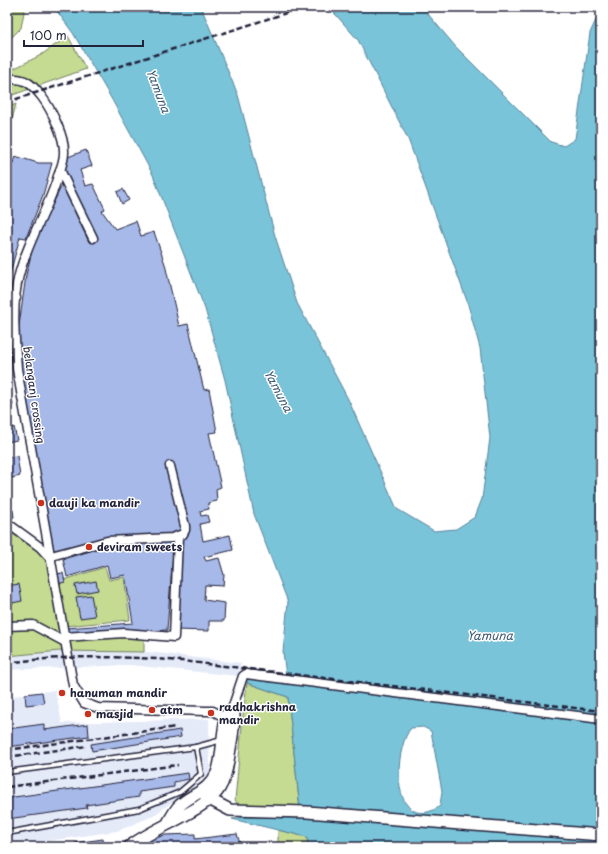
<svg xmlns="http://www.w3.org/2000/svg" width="608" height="854" font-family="'Playpen Sans',sans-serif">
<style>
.built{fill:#e5eaf8}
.green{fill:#c4db91;stroke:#737e66}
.water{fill:#7ac4da;stroke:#57839a;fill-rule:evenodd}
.building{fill:#a7b9e8;stroke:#22223b}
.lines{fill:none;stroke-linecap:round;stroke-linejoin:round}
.service-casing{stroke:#22223b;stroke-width:7}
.minor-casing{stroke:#22223b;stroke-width:11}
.secondary-casing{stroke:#22223b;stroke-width:14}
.service{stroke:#fff;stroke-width:4}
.minor{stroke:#fff;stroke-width:8}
.secondary{stroke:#fff;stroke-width:11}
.rail{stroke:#22223b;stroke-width:2.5;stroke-dasharray:6 3;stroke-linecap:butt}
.poi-dot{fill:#c8321e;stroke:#fff;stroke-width:1.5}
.labels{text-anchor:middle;stroke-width:3;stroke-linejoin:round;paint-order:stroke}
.street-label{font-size:11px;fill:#22223b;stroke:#fff}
.poi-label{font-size:11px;font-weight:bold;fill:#22223b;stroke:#fff;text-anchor:start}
.water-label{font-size:12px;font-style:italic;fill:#415b73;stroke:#fff}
</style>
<rect width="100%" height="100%" fill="#fff"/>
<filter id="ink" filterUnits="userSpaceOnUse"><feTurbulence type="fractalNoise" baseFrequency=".025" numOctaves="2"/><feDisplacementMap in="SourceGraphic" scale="8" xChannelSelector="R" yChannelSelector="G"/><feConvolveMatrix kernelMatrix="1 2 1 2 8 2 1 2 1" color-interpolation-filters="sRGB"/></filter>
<g filter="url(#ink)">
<!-- built -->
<g class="built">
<polygon points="131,650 241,663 238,676 130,665 7,670 7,656 60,651"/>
<polygon points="55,690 62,723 209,719 210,774 153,816 117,831 7,847 7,697"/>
</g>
<!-- green -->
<g class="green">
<polygon points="7,7 25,7 21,28 7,42"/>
<polygon points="68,36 86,69 7,97 7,72 41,55"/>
<polygon points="16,104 7,140 7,108"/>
<polygon points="7,530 38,551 49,561 51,584 105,567 109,580 124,577 130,620 64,626 67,639 123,635 144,638 144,652 60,651 7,656"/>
<polygon points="247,683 288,697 301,819 246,817 235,800 243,715"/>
<polygon points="278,830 307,837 308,847 278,847"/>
</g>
<!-- water -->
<path class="water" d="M54,7H201L238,95L275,236L297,303L348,399L397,509L434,531L456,529L475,517L482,499L490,438L480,348L467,301L408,139L358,40L329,7H422L455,46L551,142L564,146L575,139L590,33L601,9V784L599,812L601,815V847H308L307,837L232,819L246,817L301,818L288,697L247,683L249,678L287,684L283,652L288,602L254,514L225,380L205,309L153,175L111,98L73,33ZM423,727L431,731L442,791L440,806C433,811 425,814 417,812C391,805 397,744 411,728Z"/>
<!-- building -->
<g class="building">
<polygon points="86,150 92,166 80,170 85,186 93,184 105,209 102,211 115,229 136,221 141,236 154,232 165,264 179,326 188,324 204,390 209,389 217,432 209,433 221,487 216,489 217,501 208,503 209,509 200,511 201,516 207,515 209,522 200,524 203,541 230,535 233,550 204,557 206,561 219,558 224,575 223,586 205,585 204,600 225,603 224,621 209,621 209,631 176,630 179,539 188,533 172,462 167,464 182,530 177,535 107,539 53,554 21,375 18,333 26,275 34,243 62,185 89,242 98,238 64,169 68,157"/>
<polygon points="15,156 38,163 52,163 43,195 26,238 20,237 8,281 7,160 13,163"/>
<polygon points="123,189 129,200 122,204 117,192"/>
<polygon points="7,383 13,405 7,406"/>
<polygon points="14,427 17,440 7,442 7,429"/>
<polygon points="17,456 20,476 8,479 7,457"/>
<polygon points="13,510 14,517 9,519 7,512"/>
<polygon points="174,541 167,630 67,635 66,628 133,623 125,575 110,578 107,565 67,577 63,559 111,545"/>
<polygon points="63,573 65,582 58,584 56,574"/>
<polygon points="96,581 98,590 77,594 75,585"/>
<polygon points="19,584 22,601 7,604 7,586"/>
<polygon points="91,595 95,616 80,618 76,597"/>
<polygon points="42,692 44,703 26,705 25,694"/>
<polygon points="44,724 44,730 88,724 89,736 7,747 7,729"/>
<polygon points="180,730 181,737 92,751 91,744"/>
<polygon points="188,773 189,779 174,782 174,787 139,792 139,797 86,805 87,808 7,819 7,798"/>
<polygon points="195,834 195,839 237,834 241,847 141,847 147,841 165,835"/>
<polygon points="103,839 104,847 76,847 75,843"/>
</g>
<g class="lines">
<defs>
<g id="service">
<polyline points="7,772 196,747"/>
<polyline points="7,833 139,809 180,792 201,774 196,747 222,740"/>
</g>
<g id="minor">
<path d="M7,80C24,76 32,84 42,97C51,109 65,137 64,153C64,161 61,168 58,176C48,210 28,240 19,275C11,305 15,339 17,369L73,685L84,703L98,708L206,711H213L226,718"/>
<polyline points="60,170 93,238"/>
<polyline points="7,305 16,298"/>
<polyline points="7,523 40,547 51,559"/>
<polyline points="51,556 107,541 172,538 183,534 185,530 185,526 170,466"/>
<polyline points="7,626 33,625 65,642"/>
<polyline points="64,637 124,633 174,637 178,537"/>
<polyline points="231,712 243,676 246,674 601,719"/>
</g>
<g id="secondary">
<polyline points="202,792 209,799 230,810 307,812 601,835"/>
<path d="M129,847C151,829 209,809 220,787C226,777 227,766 229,755C231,741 234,729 234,715L231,712L227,715C221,734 224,755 217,773C208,793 190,794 178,807C174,812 171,818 168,823"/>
</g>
</defs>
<!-- service casing -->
<use href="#service" class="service-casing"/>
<!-- minor casing -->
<use href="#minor" class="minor-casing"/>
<!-- secondary casing -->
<use href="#secondary" class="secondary-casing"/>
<!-- service -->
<use href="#service" class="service"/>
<!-- minor -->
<use href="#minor" class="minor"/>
<!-- secondary -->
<use href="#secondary" class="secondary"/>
<!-- rail -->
<g class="rail">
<polyline points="7,102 305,7"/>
<path d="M7,663C66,655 123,656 182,661L601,711"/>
<polyline points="7,750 176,727"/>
<polyline points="7,757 87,746"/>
<polyline points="7,787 178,765"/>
</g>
</g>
</g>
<!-- markers -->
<g class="poi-dot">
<circle cx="41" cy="503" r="4"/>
<circle cx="89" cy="547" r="4"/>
<circle cx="62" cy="693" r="4"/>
<circle cx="152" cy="710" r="4"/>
<circle cx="211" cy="713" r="4"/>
<circle cx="88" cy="714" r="4"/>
</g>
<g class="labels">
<!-- street labels -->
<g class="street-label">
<text transform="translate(34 395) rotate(82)" y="4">belanganj crossing</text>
</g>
<!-- poi labels -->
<g class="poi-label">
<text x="49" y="507">dauji ka mandir</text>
<text x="97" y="551">deviram sweets</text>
<text x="70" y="697">hanuman mandir</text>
<text x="219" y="711">radhakrishna<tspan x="219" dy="13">mandir</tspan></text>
<text x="160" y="714">atm</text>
<text x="96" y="718">masjid</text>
</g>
<!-- water labels -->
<g class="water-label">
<text transform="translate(158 91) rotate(69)" y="4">Yamuna</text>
<text transform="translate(278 391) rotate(62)" y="4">Yamuna</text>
<text x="490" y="640">Yamuna</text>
</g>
</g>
<!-- margin -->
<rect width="608" height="854" fill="none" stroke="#fff" stroke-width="24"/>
<rect x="12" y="12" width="584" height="830" fill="none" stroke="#22223b" stroke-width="1.5" filter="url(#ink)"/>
<!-- scale -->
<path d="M24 40v6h119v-6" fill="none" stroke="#22223b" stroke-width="2"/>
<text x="30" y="40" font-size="12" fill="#22223b" stroke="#ffffff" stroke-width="3" paint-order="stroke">100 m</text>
</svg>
